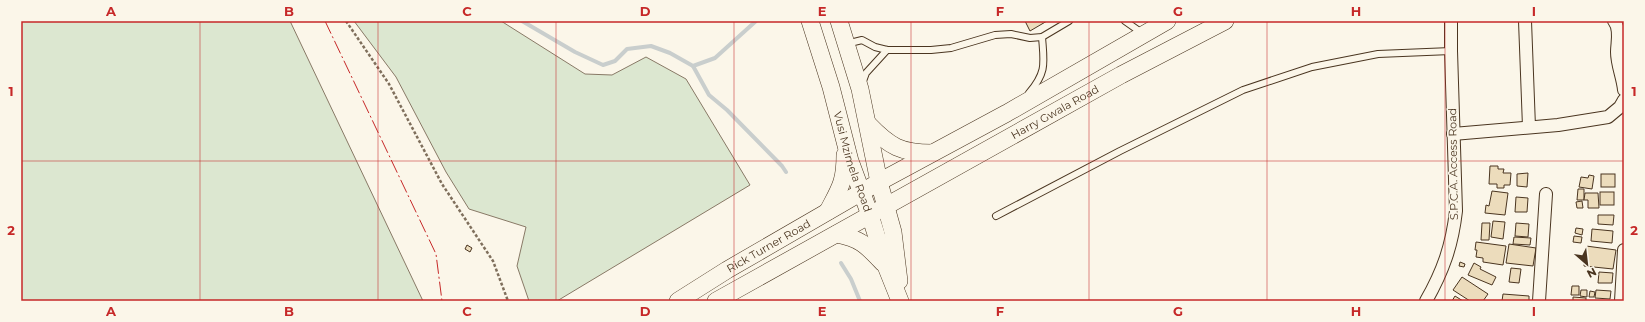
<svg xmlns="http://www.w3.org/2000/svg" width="1645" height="322" font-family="Montserrat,sans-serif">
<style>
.green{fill:#dce7d0;stroke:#887966}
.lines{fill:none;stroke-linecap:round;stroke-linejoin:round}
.stream{stroke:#c9cecd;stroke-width:4}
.building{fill:#ecdcbc;stroke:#4a3520}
.service-casing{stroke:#4a3520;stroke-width:8}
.minor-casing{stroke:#4a3520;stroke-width:14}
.secondary-casing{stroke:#4a3520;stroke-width:18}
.path{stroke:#7f6f5c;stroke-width:2.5;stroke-dasharray:3 2;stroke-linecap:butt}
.service{stroke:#fbf6e9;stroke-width:6}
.minor{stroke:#fbf6e9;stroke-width:12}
.secondary{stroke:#fbf6e9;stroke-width:17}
.power{stroke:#c62828;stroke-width:1;stroke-dasharray:14 3 2 3;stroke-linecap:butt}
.grid{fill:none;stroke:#c62828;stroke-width:1;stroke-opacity:0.55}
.labels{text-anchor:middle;stroke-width:3;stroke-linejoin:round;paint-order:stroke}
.street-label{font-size:11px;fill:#4a3520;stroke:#fbf6e9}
.neatline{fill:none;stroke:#c62828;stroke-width:1.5}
.grid-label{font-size:13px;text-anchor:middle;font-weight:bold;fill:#c62828}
</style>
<rect width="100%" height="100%" fill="#fbf6e9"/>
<!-- green -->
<g class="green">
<polygon points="21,21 290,21 423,301 21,301"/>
<polygon points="354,21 501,21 585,74 612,75 646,57 686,79 750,185 557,301 529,301 517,266 526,227 469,209 446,172 396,77"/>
</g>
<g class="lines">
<!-- stream -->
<g class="stream">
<polyline points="522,21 575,52 603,65 615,61 627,49 651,46 670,53 693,66 715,58 756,21"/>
<polyline points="693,66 709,95 727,110 782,166 786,172"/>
<polyline points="841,263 851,279 860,301"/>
</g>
</g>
<!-- building -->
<g class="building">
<polygon points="1025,21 1047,21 1030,31"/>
<polygon points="1490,166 1498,166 1498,169 1504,169 1503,173 1511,173 1510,185 1504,185 1504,188 1497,188 1497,184 1489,184"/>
<polygon points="1528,173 1527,187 1517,186 1517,174"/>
<rect x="1601" y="174" width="14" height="13"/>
<polygon points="1589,175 1594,176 1592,189 1579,187 1581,177 1588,178"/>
<polygon points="1578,189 1584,189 1584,200 1577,200"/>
<polygon points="1492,191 1508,193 1505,215 1485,213 1486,205 1489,206"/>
<rect x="1600" y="192" width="14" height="13"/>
<polygon points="1585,193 1598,193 1599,208 1588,208 1588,200 1584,200"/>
<polygon points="1516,197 1528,198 1527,212 1515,212"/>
<polygon points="1582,201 1583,208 1577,208 1576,202"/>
<polygon points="1598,215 1614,215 1613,225 1598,224"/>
<polygon points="1493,221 1505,222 1503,239 1491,237"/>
<polygon points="1482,223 1490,223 1489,240 1481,240"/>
<polygon points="1516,223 1529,224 1528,237 1515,236"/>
<polygon points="1576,228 1583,229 1582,235 1575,233"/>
<polygon points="1592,229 1613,231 1612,243 1591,241"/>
<polygon points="1574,236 1582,237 1581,243 1573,242"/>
<polygon points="1514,237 1531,238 1530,245 1513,244"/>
<polygon points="1476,242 1506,246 1503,265 1483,262 1483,258 1476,257 1477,250 1475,250"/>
<polygon points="1509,244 1536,248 1533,266 1506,263"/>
<polygon points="467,245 472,248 470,252 465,249"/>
<polygon points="1586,246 1616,250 1613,269 1584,266"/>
<polygon points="1460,262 1465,264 1464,267 1459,266"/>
<polygon points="1474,263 1481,267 1480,269 1496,277 1492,285 1468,275"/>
<polygon points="1511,268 1521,269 1519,283 1509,282"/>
<polygon points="1599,272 1613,273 1612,283 1598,283"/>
<polygon points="1462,277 1488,294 1483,301 1470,301 1453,290"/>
<polygon points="1572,286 1579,286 1579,295 1571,295"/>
<polygon points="1581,290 1587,290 1587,297 1580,296"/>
<polygon points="1596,290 1611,291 1610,299 1595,298"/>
<polygon points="1590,291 1595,292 1594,297 1589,297"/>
<polygon points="1503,294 1529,296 1529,301 1502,301"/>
<polygon points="1455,296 1463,301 1452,301"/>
<polygon points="1573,297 1586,298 1586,301 1573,301"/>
</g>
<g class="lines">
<defs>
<g id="service">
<polyline points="1125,21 1142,33"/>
<polyline points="846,44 862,40 875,47 887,50 931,50 951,48 995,35 1011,34 1030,38 1042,37 1069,21"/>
<polyline points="862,84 866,73 887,50"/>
<path d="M1029,93C1047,72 1044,63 1042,37"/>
<polyline points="996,216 1120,151 1243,90 1312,67 1378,54 1451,51"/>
</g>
<g id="minor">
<polyline points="1525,21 1529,127"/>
<path d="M1614,21C1621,29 1617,42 1617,52C1617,65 1623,78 1624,90"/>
<polyline points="1453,134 1558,125 1608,117 1620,107 1624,100"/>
<path d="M1426,301C1443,271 1452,246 1456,211L1451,51V21"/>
<polyline points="1539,301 1546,194"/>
<polyline points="1621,301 1624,250"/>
</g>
<g id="secondary">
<path id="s1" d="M810,21L831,87L850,161L870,215L886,266L900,301"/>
<polyline points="839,21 860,89 879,182 893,232 899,281"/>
<path d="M868,124C890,147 901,153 932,153"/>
<path d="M828,211C840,188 845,182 845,155"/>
<path d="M837,234C861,239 866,245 883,263"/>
<path id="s2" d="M678,301L727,270L879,182L1007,113L1167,21"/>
<path id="s3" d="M716,301L1121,75L1225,21"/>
</g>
</defs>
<!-- service casing -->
<use href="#service" class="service-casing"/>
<!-- minor casing -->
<use href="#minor" class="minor-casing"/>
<!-- secondary casing -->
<use href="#secondary" class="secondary-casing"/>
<!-- path -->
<polyline class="path" points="346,21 389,84 442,184 493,261 508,301"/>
<!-- service -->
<use href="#service" class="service"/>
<!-- minor -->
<use href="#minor" class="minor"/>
<!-- secondary -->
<use href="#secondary" class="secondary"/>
<!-- power -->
<polyline class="power" points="325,21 436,254 442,301"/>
</g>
<!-- grid -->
<path class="grid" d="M200,21V301M378,21V301M556,21V301M734,21V301M911,21V301M1089,21V301M1267,21V301M1445,21V301M21,161H1624"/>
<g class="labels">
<!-- street labels -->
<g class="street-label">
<text dy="4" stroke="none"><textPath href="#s3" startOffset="388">Harry Gwala Road</textPath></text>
<text dy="4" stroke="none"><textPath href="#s1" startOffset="147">Vusi Mzimela Road</textPath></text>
<text transform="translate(1453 164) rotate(-91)" y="4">S.P.C.A. Access Road</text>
<text dy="4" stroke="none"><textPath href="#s2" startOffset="106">Rick Turner Road</textPath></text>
</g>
</g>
<!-- border -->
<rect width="1645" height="322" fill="none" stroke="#fbf6e9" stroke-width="44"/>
<!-- north arrow -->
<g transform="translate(1587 264) rotate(152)" stroke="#fbf6e9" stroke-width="3" paint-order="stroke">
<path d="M0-3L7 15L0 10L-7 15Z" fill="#4a3520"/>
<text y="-6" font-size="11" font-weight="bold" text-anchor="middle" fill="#4a3520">N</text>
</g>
<rect x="22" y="22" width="1601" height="278" class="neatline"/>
<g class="grid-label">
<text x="111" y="16">A</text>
<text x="289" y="16">B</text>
<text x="467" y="16">C</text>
<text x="645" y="16">D</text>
<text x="822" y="16">E</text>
<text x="1000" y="16">F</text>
<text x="1178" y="16">G</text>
<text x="1356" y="16">H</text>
<text x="1534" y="16">I</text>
<text x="11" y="96">1</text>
<text x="1634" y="96">1</text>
<text x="11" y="235">2</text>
<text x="1634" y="235">2</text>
<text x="111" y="316">A</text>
<text x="289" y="316">B</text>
<text x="467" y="316">C</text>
<text x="645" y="316">D</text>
<text x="822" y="316">E</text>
<text x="1000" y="316">F</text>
<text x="1178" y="316">G</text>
<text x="1356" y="316">H</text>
<text x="1534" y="316">I</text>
</g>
</svg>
